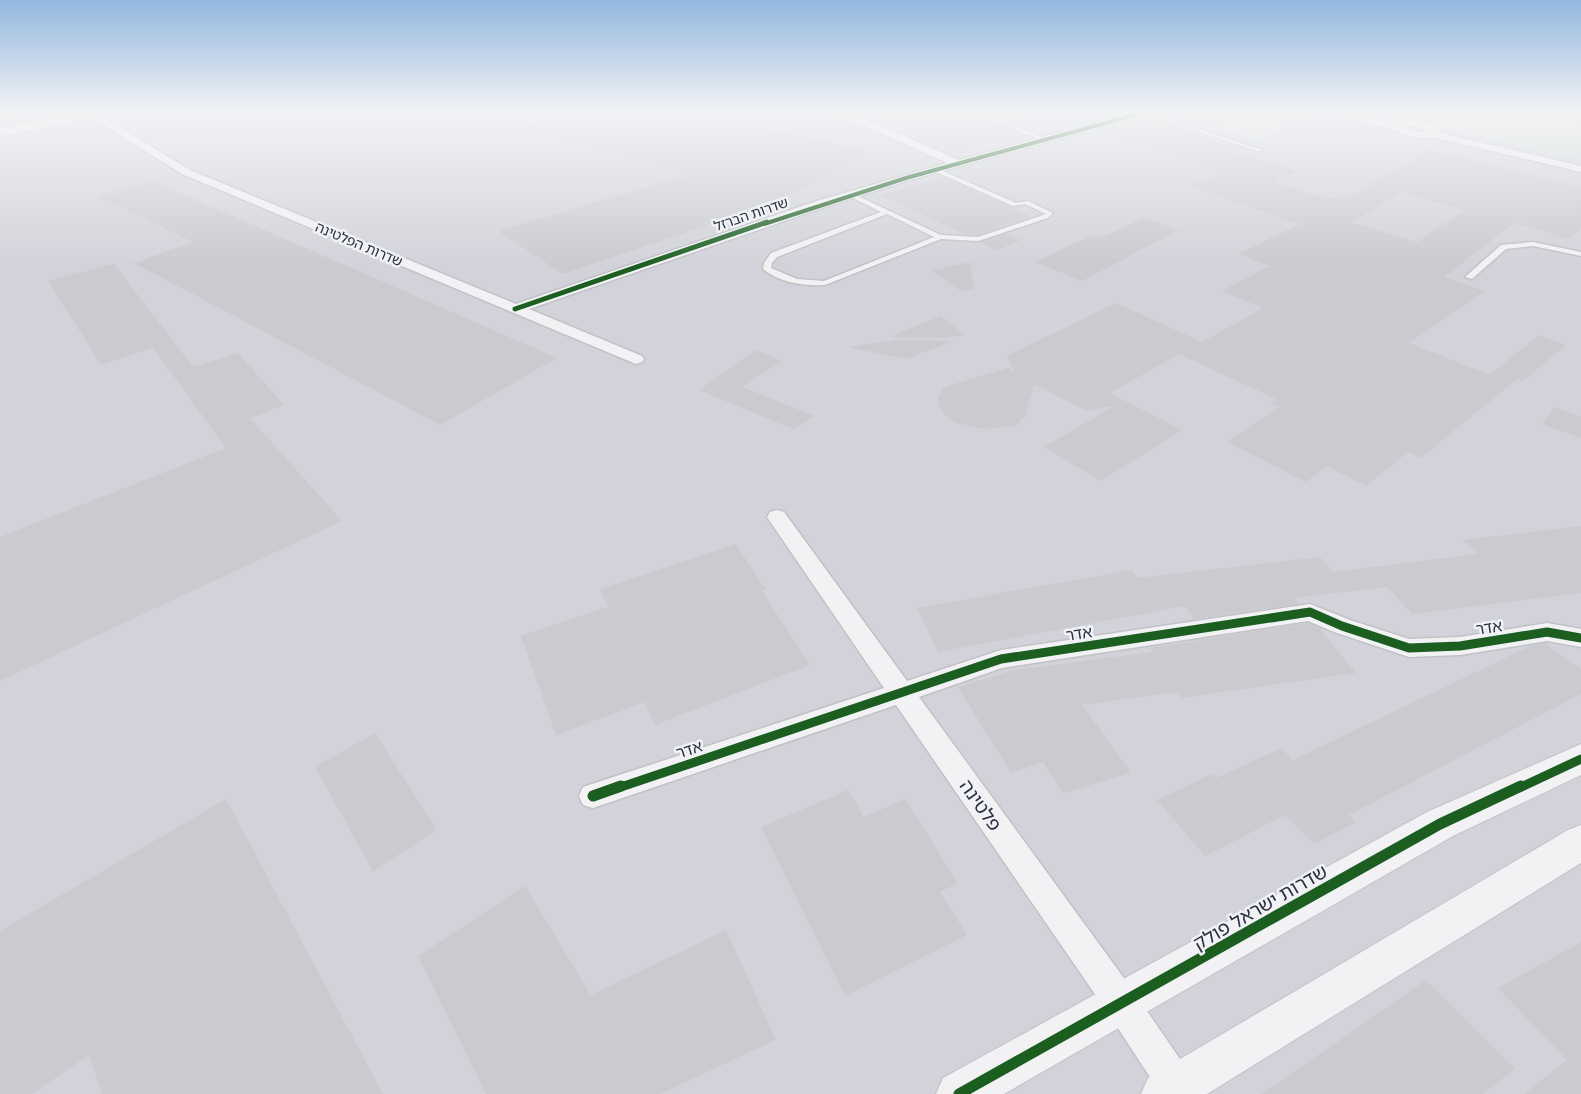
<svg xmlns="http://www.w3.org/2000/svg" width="1581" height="1094" font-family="'Fira Sans Condensed','Noto Sans Hebrew',sans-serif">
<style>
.built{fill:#d2d3da}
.green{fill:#d2dad4}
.building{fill:#c9cbce;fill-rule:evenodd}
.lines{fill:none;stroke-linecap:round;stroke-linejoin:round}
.service-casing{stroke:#c2c2c6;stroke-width:3}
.minor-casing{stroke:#c2c2c6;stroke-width:3}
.tertiary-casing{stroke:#c2c2c6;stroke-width:2}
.service{fill:#f2f2f4;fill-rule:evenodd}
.minor{fill:#f2f2f4;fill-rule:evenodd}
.tertiary{fill:#f2f2f4;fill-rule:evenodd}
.cycleway-far3-casing{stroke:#f1f2f6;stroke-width:5.5}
.cycleway-far2-casing{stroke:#f1f2f6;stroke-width:7}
.cycleway-far1-casing{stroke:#f1f2f6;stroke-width:12}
.cycleway-casing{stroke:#f1f2f6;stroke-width:14}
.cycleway-far3{stroke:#1b5e20;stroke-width:4}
.cycleway-far2{stroke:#1b5e20;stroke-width:5}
.cycleway-far1{stroke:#1b5e20;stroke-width:9}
.cycleway{stroke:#1b5e20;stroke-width:11}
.labels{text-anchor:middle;stroke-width:5;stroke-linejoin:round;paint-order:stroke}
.far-street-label{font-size:14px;fill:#2c2f3f;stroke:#f1f2f6}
.street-label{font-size:16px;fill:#2c2f3f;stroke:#f1f2f6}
.near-street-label{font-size:19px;fill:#2c2f3f;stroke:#f1f2f6}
</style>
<rect width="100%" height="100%" fill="#e3e4e8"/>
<!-- built -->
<rect class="built" x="0" y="113" width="1581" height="981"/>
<!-- green -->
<g class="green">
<polygon points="1170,113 1310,113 1317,114 1258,140"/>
<polygon points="1370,113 1581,113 1581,159"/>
</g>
<!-- building -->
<g class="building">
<polygon points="560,113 730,113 768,122 759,126 869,152 774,203 563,274 498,231 691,174 523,126"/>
<polygon points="873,113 960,113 975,119 981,117 1016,131 1010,133 1014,135 954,149"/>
<polygon points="1000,113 1062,113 1063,119 1026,129 992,115"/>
<polygon points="1064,113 1126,113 1086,123 1063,115"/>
<path d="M1147,117L1244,150L1234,152L1298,171L1274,182L1328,199L1332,197L1345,200L1430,150L1581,187V228L1569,239L1514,223L1444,277L1485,291L1409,343L1490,375L1539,335L1566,345L1523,381L1517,379L1421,458L1408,452L1366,486L1327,466L1306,482L1227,442L1279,407L1270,403L1276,399L1179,354L1110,393L1182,430L1101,481L1044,447L1116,405L1086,411L1034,384L1025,416L1015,426L984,429L957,423L947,417L941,410L938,403L939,396L943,389L951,385L1008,368L1015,373L1007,356L1116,303L1202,342L1263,308L1221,291L1270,266L1238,254L1299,224L1190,186L1222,173L1102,129ZM1402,192L1465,210L1417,242L1352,222Z"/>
<polygon points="943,177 1012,208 1030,216 978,235 964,234 882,195"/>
<polygon points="153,181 557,358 440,425 134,263 193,242 98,197"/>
<polygon points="1143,217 1179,230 1082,281 1035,262 1094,234 1102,237"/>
<polygon points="1005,234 1021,240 997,250 980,242"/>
<polygon points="969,262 974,289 961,291 932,271"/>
<polygon points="114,264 193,367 238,353 284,405 250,418 342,521 0,681 0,537 226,448 153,348 101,365 48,281"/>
<polygon points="940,316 965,335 942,338 890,337"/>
<polygon points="898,340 953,341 906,359 852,348 852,346"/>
<polygon points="756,350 782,361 742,387 815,416 793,429 699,390"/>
<polygon points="1554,407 1581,417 1581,438 1542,424"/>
<polygon points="1581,526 1581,593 1412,614 1387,587 1294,598 1299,604 1194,619 1185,606 938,652 917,608 1131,570 1137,578 1320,557 1333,572 1478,554 1462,540"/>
<polygon points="736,544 766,590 762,591 810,665 655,725 645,702 556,735 521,636 608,607 600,589"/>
<polygon points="1308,623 1318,627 1356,673 1181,698 1178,692 1082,705 1131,772 1063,794 1043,762 1011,773 958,687 1015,670 1152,652 1150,648"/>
<polygon points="1544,643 1581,669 1581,694 1349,815 1356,822 1314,844 1285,815 1205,856 1157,800 1212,774 1216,778 1281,748 1293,760 1532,645"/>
<polygon points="375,733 437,830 373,871 315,767"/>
<polygon points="848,790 864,817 905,799 958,883 940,892 967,935 845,996 761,827"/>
<polygon points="226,799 383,1094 102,1094 89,1055 32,1094 0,1094 0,931"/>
<polygon points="525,886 591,995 726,930 776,1040 660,1094 486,1094 418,956"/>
<polygon points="1581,942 1581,1094 1524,1094 1567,1060 1498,988"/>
<polygon points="1426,980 1515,1069 1483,1094 1262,1094"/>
</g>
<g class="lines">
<defs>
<g id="service">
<polygon points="30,113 40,113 0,122 0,118"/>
<polygon points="976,113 983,113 1049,140 1044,141"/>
<polygon points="1142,113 1149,113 1262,150 1257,151"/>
<path d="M936,168L1016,203L1028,201L1053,213L1048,218L978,241L941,239L825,285C804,286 780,283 763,269L764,263L771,253L881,212L849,196L848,195L851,193L941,235L978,237L1046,214L1025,204L1013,206L934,171L933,170ZM887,214L934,237L824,281L797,279L771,268L772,263L777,257Z"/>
<polygon points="1533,242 1581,252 1581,256 1533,246 1506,249 1472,279 1465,277 1501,245"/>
</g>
<g id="minor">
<polygon points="85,113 96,113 190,170 516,304 817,201 947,163 872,129 832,115 831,113 845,113 880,125 959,160 1132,113 1147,113 1146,115 910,180 825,207 529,309 642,356 644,359 642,362 636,364 182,174"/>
<path d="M1328,113C1350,111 1369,121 1391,123C1394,123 1398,121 1402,120C1413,119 1436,121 1441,133L1581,166V172L1432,137C1416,141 1405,134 1391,129C1371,122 1349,120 1329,115ZM1403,126L1418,127L1429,131L1416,132Z"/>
<polygon points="777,510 784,512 907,681 1001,650 1310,604 1350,620 1409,639 1460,637 1547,623 1581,629 1581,647 1547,641 1460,655 1409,657 1334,632 1308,621 1002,668 919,697 1134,992 1195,1081 1200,1094 1161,1094 1110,1016 896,705 593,808 583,805 579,796 583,787 884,688 767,517 770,512"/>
</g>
<g id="tertiary">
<polygon points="81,113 106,113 100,117 0,136 0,128"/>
<polygon points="1581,744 1581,775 1453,836 1004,1094 936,1094 943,1078 1427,812"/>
<polygon points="1581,825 1581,863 1207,1094 1141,1094 1148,1078 1568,830"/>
</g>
</defs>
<!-- service casing -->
<use href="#service" class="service-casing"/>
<!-- minor casing -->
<use href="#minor" class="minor-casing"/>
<!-- tertiary casing -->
<use href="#tertiary" class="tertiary-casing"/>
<!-- service -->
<use href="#service" class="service"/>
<!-- minor -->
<use href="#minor" class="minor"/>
<!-- tertiary -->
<use href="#tertiary" class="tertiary"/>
<defs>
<polyline id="cycleway-far3" points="764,224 906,178 1142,113"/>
<polyline id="cycleway-far2" points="515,309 767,222"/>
<g id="cycleway-far1">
<polyline points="618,788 1001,659 1310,612 1342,626 1409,648 1460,646 1547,632 1581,638"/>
<polyline points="1519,788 1581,759"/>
</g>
<g id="cycleway">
<polyline points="593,796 621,786"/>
<polyline points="959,1094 1440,824 1521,786"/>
</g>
</defs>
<!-- cycleway-far3 casing -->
<use href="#cycleway-far3" class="cycleway-far3-casing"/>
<!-- cycleway-far2 casing -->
<use href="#cycleway-far2" class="cycleway-far2-casing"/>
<!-- cycleway-far1 casing -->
<use href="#cycleway-far1" class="cycleway-far1-casing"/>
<!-- cycleway casing -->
<use href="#cycleway" class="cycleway-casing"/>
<!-- cycleway-far3 -->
<use href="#cycleway-far3" class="cycleway-far3"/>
<!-- cycleway-far2 -->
<use href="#cycleway-far2" class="cycleway-far2"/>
<!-- cycleway-far1 -->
<use href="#cycleway-far1" class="cycleway-far1"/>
<!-- cycleway -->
<use href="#cycleway" class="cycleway"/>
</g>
<!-- sky -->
<linearGradient id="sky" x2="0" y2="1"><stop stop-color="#93b7de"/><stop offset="0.42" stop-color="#f2f3f5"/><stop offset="1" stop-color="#f2f3f5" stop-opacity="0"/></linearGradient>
<rect width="1581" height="266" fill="url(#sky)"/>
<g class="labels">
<!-- far-street labels -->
<g class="far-street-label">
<text transform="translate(751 214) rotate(-19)" y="5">שדרות הברזל</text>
<text transform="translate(359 244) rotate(23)" y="5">שדרות הפלטינה</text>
</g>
<!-- street labels -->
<g class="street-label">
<text transform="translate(1489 627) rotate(-9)" y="6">אדר</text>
<text transform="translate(1079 633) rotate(-9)" y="6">אדר</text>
<text transform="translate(689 749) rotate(-18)" y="6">אדר</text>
</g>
<!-- near-street labels -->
<g class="near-street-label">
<text transform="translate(981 805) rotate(55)" y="7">פלטינה</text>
<text transform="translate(1260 907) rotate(-30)" y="7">שדרות ישראל פולק</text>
</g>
</g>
</svg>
